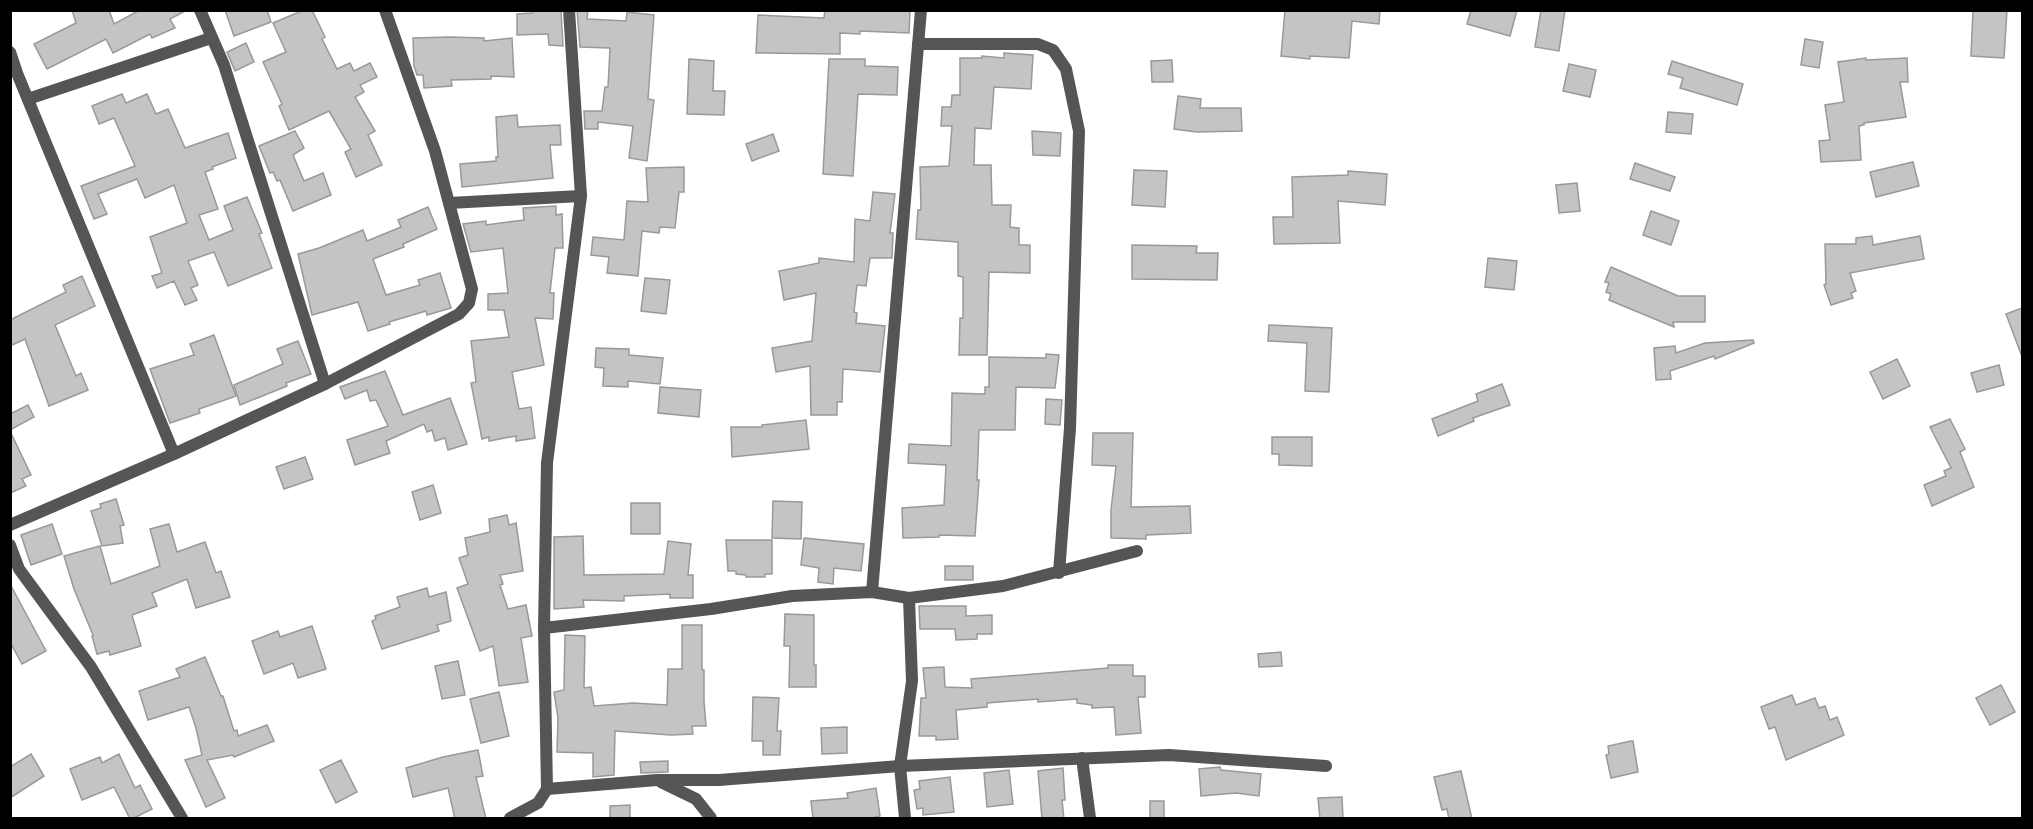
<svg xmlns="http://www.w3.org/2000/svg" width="2033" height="829" font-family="'Open Sans',sans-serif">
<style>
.building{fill:#c4c4c4;stroke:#999;stroke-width:1.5}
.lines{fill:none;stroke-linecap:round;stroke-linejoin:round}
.street{stroke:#555;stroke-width:12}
</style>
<rect width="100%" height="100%" fill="#fff"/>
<!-- building -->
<g class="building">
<polygon points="72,10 109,10 114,24 140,10 187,10 170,19 175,28 152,38 150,34 113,53 106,39 47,69 34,44 76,23"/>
<polygon points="225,10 267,10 271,22 234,36"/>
<polygon points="304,10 312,10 325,37 322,39 337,69 350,63 354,71 370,63 377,77 360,85 364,92 355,97 375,131 368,135 382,165 356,177 345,152 351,149 329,111 289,130 279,106 282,104 263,62 286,52 273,23"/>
<polygon points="532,10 561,10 563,46 549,45 548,34 517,35 517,14 532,13"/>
<polygon points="577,10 588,10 587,19 626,21 627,12 654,15 648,99 654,100 647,161 629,158 633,126 598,122 598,129 585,129 584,111 602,111 605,87 608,87 610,48 580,47"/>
<polygon points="825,10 910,10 909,33 860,31 860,34 840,33 840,54 756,53 758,15 824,18"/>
<polygon points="1285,10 1380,10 1379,24 1352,21 1349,58 1310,56 1310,59 1281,56"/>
<polygon points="1471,10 1517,10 1510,36 1467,24"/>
<polygon points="1541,10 1565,10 1559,51 1535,47"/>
<polygon points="1973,10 2007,10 2004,58 1971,56"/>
<polygon points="450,37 484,38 484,41 512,38 514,77 491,76 491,79 451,80 452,86 424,88 423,75 417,75 414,66 413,38"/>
<polygon points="1805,39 1823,42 1819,68 1801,65"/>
<polygon points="246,43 254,62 235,71 227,52"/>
<polygon points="1004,53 1033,55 1031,89 994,87 991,129 975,128 974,165 991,165 992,205 1011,205 1010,227 1019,228 1019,245 1030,245 1030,273 989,272 987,355 959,355 960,318 963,318 963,277 958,276 958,242 916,239 918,210 921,210 920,167 949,166 952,126 941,126 942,107 951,107 952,95 960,95 960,58 982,58 982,56 1004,58"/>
<polygon points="1866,58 1866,60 1907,58 1908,82 1900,82 1906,117 1864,123 1864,125 1859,126 1861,160 1821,162 1819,141 1830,140 1825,105 1844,102 1838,62"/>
<polygon points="689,59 714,61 713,91 725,91 724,115 687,114"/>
<polygon points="829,59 865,59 865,66 898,67 897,95 858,94 853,176 823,174"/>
<polygon points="1172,60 1173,82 1152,82 1151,61"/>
<polygon points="1672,61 1743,84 1737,105 1680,88 1683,78 1668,74"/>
<polygon points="1569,64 1596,70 1590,97 1563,91"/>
<polygon points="122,94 126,103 147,94 156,114 168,109 185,148 228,133 236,158 212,167 213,169 205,172 218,209 199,215 209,240 233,230 224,206 247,197 262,233 259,234 272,268 228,286 214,252 188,261 198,285 191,288 197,300 185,305 174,281 157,288 152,276 162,273 150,237 187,223 174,185 145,198 137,179 98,194 107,214 94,219 81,186 135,166 114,118 99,124 92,106"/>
<polygon points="1178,96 1201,99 1200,108 1241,108 1242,131 1197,132 1174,129"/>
<polygon points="1668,112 1693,114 1691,134 1666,132"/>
<polygon points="517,115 518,127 560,125 561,145 550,145 553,178 462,187 460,164 496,161 496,157 498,157 496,117"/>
<polygon points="295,131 304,148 293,155 304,181 323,173 331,195 293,211 280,180 277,181 273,172 270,173 259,146"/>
<polygon points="1032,131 1061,133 1060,156 1033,155"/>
<polygon points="773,134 779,151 752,161 746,144"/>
<polygon points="1913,162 1919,186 1876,197 1870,172"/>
<polygon points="1635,163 1675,177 1670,191 1630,179"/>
<polygon points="684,167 684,192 679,192 675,228 660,227 659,233 642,231 638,276 607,273 609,257 591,255 593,237 624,240 627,201 648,202 646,168"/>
<polygon points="1134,170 1167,171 1165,207 1132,205"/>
<polygon points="1348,171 1387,174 1385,205 1338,201 1340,243 1274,244 1273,217 1293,217 1292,177 1348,175"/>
<polygon points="1577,183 1580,211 1559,213 1556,185"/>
<polygon points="873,192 895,194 890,233 893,233 892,258 870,258 866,286 857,285 854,312 857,313 856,323 885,326 880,372 843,369 842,402 837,402 837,415 811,415 810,366 776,372 772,348 812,341 816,293 784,300 779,271 819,263 819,258 854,262 855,219 870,221"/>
<polygon points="556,206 556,215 562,214 563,248 555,248 550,293 554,293 553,319 535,318 544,365 512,372 519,409 531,407 535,438 516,441 516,436 489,441 489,437 482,439 471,383 476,382 471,341 509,337 504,310 488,310 488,294 508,293 503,248 471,252 463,224 486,221 486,225 524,220 523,208"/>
<polygon points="428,207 437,229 403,244 404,247 373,259 386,295 420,285 418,280 440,273 451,308 427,315 426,311 389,322 390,324 368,331 358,302 312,315 298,254 319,248 363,230 367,241 401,227 398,220"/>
<polygon points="1651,211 1679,221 1671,245 1643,235"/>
<polygon points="1872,236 1873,245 1920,236 1924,259 1850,273 1856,291 1851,293 1853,298 1831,305 1824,285 1826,284 1825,244 1856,244 1856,238"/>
<polygon points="1132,245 1197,246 1196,253 1218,253 1217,280 1132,279"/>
<polygon points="1488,258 1517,261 1514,290 1485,287"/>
<polygon points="1611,267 1678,296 1705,296 1705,322 1673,322 1674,327 1609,300 1611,294 1606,292 1609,283 1605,282"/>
<polygon points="82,276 95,306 55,325 76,376 81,373 88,390 49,406 25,339 10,346 10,320 66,292 63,285"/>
<polygon points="645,278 670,280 666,314 641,311"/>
<polygon points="2022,308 2022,354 2021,354 2006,314"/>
<polygon points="1269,325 1332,328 1329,392 1305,391 1307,343 1268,341"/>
<polygon points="214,335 236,396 199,409 200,413 170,423 150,369 194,355 190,344"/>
<polygon points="1753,340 1754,343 1715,359 1714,356 1670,371 1671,379 1656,380 1654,348 1675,346 1676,353 1705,343"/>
<polygon points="298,341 311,374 286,383 287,386 240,405 234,385 283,364 277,349"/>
<polygon points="596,348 629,349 629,355 663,358 660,384 628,381 628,387 603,386 604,368 595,367"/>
<polygon points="1046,354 1059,355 1055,388 1016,387 1015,430 979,430 977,480 979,480 975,536 939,535 939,537 903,538 902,508 944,505 946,465 908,463 909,444 951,446 952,393 985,394 985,387 989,387 989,357 1046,358"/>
<polygon points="1897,359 1910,386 1883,399 1870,372"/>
<polygon points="1999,365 2004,385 1977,392 1971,373"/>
<polygon points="385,371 403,415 450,398 467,444 448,450 445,438 435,441 432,430 427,432 424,424 386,441 390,453 355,465 347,440 388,426 376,400 370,401 367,390 345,399 340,387"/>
<polygon points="1502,384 1510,405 1473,418 1474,421 1438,436 1432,419 1478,401 1476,394"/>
<polygon points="660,387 701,390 699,417 658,413"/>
<polygon points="1046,399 1062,400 1060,425 1045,424"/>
<polygon points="28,405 34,417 10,430 10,414"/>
<polygon points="1950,419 1965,449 1960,452 1974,487 1932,506 1924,485 1946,476 1944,471 1951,468 1930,427"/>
<polygon points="806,420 809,449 732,457 731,427 762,427 762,425"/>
<polygon points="10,431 31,475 22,479 26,486 10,493"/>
<polygon points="1093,433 1133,433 1131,507 1190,506 1191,533 1146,535 1146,539 1111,538 1111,510 1116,466 1092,465"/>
<polygon points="1272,437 1312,437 1312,466 1279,465 1279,454 1272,454"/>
<polygon points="305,457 313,479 284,489 276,467"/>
<polygon points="433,485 441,513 420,520 412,492"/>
<polygon points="116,499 124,525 120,526 123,543 102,546 91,511 101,508 100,504"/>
<polygon points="773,501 802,502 801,539 772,538"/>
<rect x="631" y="503" width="29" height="31"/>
<polygon points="507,515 509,525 516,523 523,571 500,575 503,584 500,585 508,609 526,605 532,636 521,638 528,682 499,686 493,646 480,651 457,588 468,584 459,558 468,555 465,538 490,532 489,519"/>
<polygon points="52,524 62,554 31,565 21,535"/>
<polygon points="169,524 177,552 205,542 216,573 221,571 230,597 196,608 187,579 152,593 157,606 132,615 141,646 110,655 109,651 97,654 92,636 93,635 74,589 64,556 100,546 111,584 160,566 150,529"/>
<polygon points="583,536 584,575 664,574 668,541 691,544 688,575 693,575 693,598 670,598 670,594 624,596 624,601 583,600 584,607 554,609 554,537"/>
<polygon points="804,538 864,544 861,571 834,568 833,584 818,582 819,568 801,565"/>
<polygon points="726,540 772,540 772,574 765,574 765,577 746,577 746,575 736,574 736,571 728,571"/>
<rect x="945" y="566" width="28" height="14"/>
<polygon points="10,584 46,651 22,664 10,642"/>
<polygon points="427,588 429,597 446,592 451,621 437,625 439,631 382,649 372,621 376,619 375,616 400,607 397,597"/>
<polygon points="919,606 966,606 966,616 992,615 992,634 977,634 977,639 956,640 955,629 920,629"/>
<polygon points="785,614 814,615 814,665 816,665 816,687 789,687 790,646 784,646"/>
<polygon points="682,625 702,625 702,670 704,670 704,701 706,726 692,726 693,734 671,735 615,731 614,775 593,777 593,753 557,752 558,718 554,692 564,690 565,635 585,636 584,688 591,687 594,706 633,703 667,705 668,669 682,669"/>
<polygon points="312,626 326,669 298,678 293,663 264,674 252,641 278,631 280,637"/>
<polygon points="1281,652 1282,666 1259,667 1258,654"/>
<polygon points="205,657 221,696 223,696 234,731 237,730 238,736 267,725 274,741 234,757 233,755 207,760 225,798 206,807 185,760 202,755 196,728 189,707 148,720 139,691 180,677 176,669"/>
<polygon points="458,661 465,695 442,699 435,666"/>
<polygon points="1108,665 1133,665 1133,676 1145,676 1145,697 1138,697 1141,733 1116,735 1114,707 1092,708 1092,705 1077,703 1077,699 1038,702 1038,699 987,703 987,707 956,710 958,739 936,740 936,736 919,736 921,698 926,698 923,668 944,667 945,687 972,688 971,679 1108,668"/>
<polygon points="2001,685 2015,712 1990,725 1976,698"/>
<polygon points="499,692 509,736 481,743 470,699"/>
<polygon points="1792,695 1796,705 1815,698 1819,708 1825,706 1830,720 1837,717 1844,735 1786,760 1775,727 1769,729 1761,707"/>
<polygon points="753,697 779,698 777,731 781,731 780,755 763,755 763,741 752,741"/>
<polygon points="847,727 847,753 822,754 821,728"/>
<polygon points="1631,741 1633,741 1638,772 1611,778 1606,755 1609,754 1608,746"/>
<polygon points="478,750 483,776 476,777 486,819 455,819 448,788 413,797 406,768 443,757"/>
<polygon points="31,754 44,776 10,798 10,767"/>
<polygon points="119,754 135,788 140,785 152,809 132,819 130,819 114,787 82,800 70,769 100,757 102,763"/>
<polygon points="341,760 357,792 336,803 320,770"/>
<polygon points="668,761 668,772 641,773 640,762"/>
<polygon points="1220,767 1221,770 1261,774 1259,796 1236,793 1201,796 1199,769"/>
<polygon points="1063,768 1065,800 1062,800 1064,819 1042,819 1038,771"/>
<polygon points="1009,770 1013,804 987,807 984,773"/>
<polygon points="1461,771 1472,819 1449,819 1447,809 1442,810 1434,777"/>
<polygon points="950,777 954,812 923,815 923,808 917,809 914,790 920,789 919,781"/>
<polygon points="876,788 880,816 868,819 813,819 811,801 848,798 847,793"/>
<polygon points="1342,797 1343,819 1320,819 1318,798"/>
<rect x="1150" y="801" width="14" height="18"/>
<polygon points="630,805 630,819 610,819 610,806"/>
</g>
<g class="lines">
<!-- street -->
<g class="street">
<polyline points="200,10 224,65 325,384"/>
<polyline points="918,44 1038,44 1053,50 1066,69 1079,131 1070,428 1059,573"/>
<polyline points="10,52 17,73 174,454"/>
<polyline points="28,99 211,38"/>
<polyline points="449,203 581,196"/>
<polyline points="10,525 174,454 325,384 459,314 469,303 472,289 435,151 385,10"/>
<polyline points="10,545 19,569 91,667 182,818"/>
<polyline points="872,592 921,10"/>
<polyline points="544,628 711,609 792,596 872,592 909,598 1003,586 1137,551"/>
<polyline points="1082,758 1090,818"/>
<polyline points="661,782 696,799 711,818"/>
<polyline points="547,789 657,780 719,780 900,766 1169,755 1326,766"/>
<polyline points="510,818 538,803 547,789 544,628 547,463 581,196 569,10"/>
<polyline points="905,818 900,766 912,681 909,598"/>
</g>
</g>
<!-- border -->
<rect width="2033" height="829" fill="none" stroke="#000000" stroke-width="24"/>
</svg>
